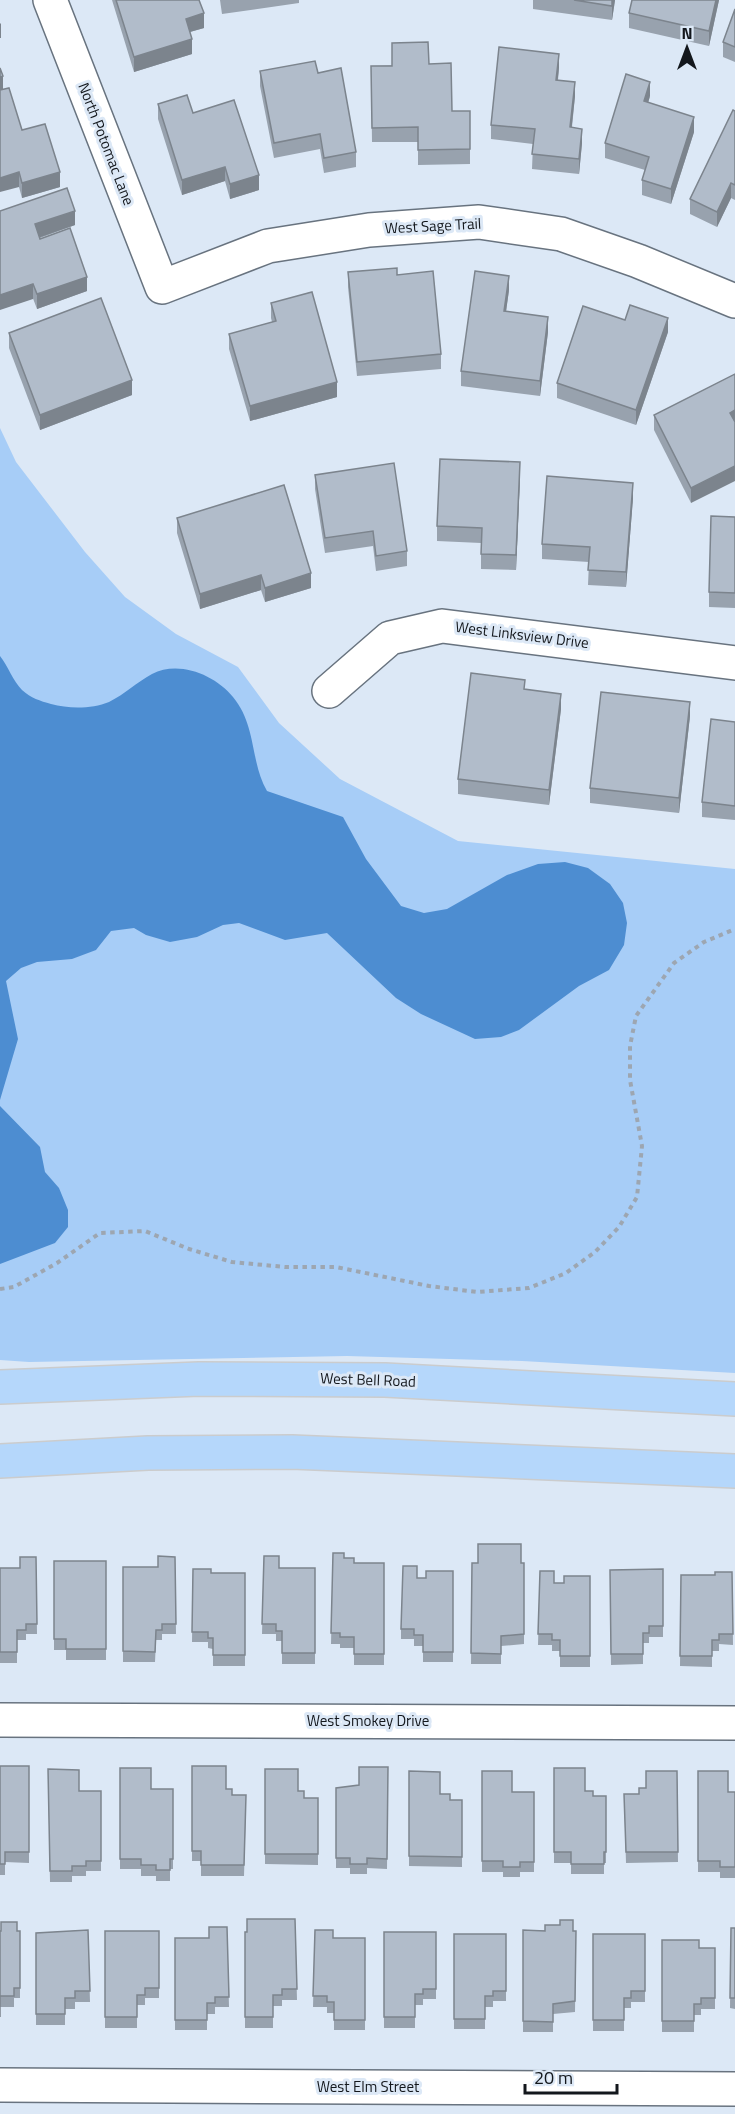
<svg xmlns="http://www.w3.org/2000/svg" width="735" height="2114" font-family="'Titillium Web',sans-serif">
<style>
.green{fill:#a7cdf7}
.water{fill:#4d8dd1}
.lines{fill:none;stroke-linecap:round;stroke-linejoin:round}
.street-casing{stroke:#68737f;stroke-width:36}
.primary-casing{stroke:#cbcccd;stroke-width:36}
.path{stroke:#9da6b1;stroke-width:4;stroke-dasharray:4.5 4.5;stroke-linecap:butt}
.street{stroke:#fff;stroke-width:33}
.primary{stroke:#b5d7fb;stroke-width:33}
.wall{fill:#98a2ae}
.shaded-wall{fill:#7c848d}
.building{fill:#b1bcca;stroke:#7c848d;stroke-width:1.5}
.labels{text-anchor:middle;stroke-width:6;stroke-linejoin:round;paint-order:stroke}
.street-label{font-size:15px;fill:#13171c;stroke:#dce8f6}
</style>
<rect width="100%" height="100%" fill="#dce8f6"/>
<!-- green -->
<polygon class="green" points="0,428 16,462 85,552 125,597 176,634 238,667 279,723 340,779 458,841 735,869 735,1373 522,1361 347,1356 29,1362 0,1360"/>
<!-- water -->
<g class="water">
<path d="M0,656C8,666 13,681 22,690C31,698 40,701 51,704C69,709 92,709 109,702C125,694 137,682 152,674C179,660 215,675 233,697C257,726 250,762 267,791L343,817L366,859L401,906L424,913L447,909L507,875L538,864L565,862L588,868L610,884L623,903L627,923L624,945L609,970L579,986L519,1030L501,1037L475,1039L421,1014L396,998L327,933L285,940L239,923L223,925L197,937L170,942L146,935L134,928L111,931L96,950L72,959L37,962L21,968L6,981L18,1039L0,1100Z"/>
<polygon points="0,1106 40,1147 45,1172 59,1188 68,1210 68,1227 55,1243 0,1264"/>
</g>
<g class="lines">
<defs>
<g id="street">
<polyline points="50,0 162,287 268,246 369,230 479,222 561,234 638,261 735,301"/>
<polyline points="329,691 390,638 442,626 735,663"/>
<polyline points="0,1720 735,1723"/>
<polyline points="0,2085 735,2089"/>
</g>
<g id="primary">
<polyline points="0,1387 199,1379 385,1380 735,1399"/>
<polyline points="0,1461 148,1453 292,1452 735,1471"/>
</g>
</defs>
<!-- street casing -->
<use href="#street" class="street-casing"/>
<!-- primary casing -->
<use href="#primary" class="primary-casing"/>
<!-- path -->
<polyline class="path" points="0,1289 14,1287 57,1263 100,1233 145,1231 189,1249 232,1262 285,1267 336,1267 429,1286 477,1292 529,1288 566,1273 595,1252 619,1227 637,1197 642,1146 630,1080 630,1046 636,1016 674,963 704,942 735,929"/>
<!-- street -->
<use href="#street" class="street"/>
<!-- primary -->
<use href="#primary" class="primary"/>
</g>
<!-- wall -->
<g class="wall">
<polygon points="112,0 199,0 204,28 190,32 192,54 134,72"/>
<polygon points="220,0 299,0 299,3 222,14"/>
<polygon points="533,0 615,0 612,20 533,9"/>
<polygon points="632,0 719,0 709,46 629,28 629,13"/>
<polygon points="735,9 735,62 723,57 723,42"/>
<polygon points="429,64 452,111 470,111 470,164 418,165 418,142 372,142 371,66"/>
<polygon points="559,68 558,80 575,96 572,127 582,143 579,174 532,169 533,144 491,139 491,125"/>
<polygon points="260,71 318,73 356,152 356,167 324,173 320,149 274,158 260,86"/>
<polygon points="3,90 22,130 60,187 22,198 19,187"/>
<polygon points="650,96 648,103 694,132 671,204 642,195 642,180 645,170 605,158 605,143"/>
<polygon points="158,104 193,113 259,190 230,199 225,181 182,195 158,119"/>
<polygon points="735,111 735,200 731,198 717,227 690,214 690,199"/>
<polygon points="0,211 75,225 40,238 87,291 37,309"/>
<polygon points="348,272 397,275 441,354 441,369 357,376 348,287"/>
<polygon points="509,290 506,311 548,332 540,396 461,386 461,371"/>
<polygon points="271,303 337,397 250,421 229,349 229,334 272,322 271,318"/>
<polygon points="625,320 668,332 636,425 557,398 557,383"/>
<polygon points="9,333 132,395 40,430 9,348"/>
<polygon points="735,374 691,503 654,430 654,415"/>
<polygon points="315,475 407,551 407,566 376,571 373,546 325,553 315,489"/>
<polygon points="520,477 516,570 481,569 481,543 437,541 437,526"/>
<polygon points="633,498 626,587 588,585 589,562 542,559 542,544"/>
<polygon points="735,517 735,608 709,607 709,592"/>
<polygon points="177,518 311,588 265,602 261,590 200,609 177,533"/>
<polygon points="525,690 561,709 549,805 458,794 458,779"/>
<polygon points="690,716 679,813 590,803 590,788"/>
<polygon points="735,722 735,820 702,817 702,802"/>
<polygon points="333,1553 354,1563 384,1563 384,1665 354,1665 354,1648 340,1648 340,1644 331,1644"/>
<polygon points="264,1556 279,1568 315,1568 315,1664 282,1664 282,1641 276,1641 276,1634 262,1634"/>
<polygon points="36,1557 37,1634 26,1634 26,1640 17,1640 17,1663 0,1663 0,1568 20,1568"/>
<polygon points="175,1557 176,1634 162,1634 162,1640 156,1640 155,1662 123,1662 123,1567 158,1567"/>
<polygon points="54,1561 106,1561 106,1660 66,1660 66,1650 54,1650"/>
<polygon points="472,1563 524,1563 524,1644 501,1646 501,1664 471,1664"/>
<polygon points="193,1569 211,1573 245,1573 245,1666 213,1666 213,1649 208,1648 208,1642 192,1642"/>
<polygon points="663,1569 663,1637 649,1637 649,1643 643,1643 643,1664 611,1665 610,1570"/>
<polygon points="453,1571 453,1662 423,1662 423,1646 414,1646 414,1639 401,1639 401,1629 417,1578 426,1578"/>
<polygon points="540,1571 554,1583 564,1583 590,1576 590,1667 560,1667 560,1651 552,1651 552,1645 538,1645"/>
<polygon points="732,1572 733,1645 719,1644 719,1651 712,1651 712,1667 680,1666 681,1575 715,1575"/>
<polygon points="0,1766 29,1766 29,1863 5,1862 5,1875 0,1875"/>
<polygon points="192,1766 226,1789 246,1805 244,1876 201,1876 201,1861 192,1861"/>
<polygon points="388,1767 387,1869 367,1868 367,1874 350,1874 350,1868 336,1868 336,1788 359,1785"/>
<polygon points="120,1768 151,1789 173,1789 173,1869 170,1869 170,1881 156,1881 156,1876 141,1876 141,1869 120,1869"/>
<polygon points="554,1768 593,1796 606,1796 606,1863 604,1863 604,1874 571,1874 571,1863 554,1863"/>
<polygon points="48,1769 79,1791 101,1791 101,1871 86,1871 86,1876 72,1876 72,1882 50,1882"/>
<polygon points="265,1769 298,1791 304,1798 318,1798 318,1865 265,1864"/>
<polygon points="409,1771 450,1800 462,1800 462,1867 409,1866"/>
<polygon points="482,1771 512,1792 534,1792 534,1872 520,1872 520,1877 503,1877 503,1872 482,1872"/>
<polygon points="677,1771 678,1862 626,1863 624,1794 639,1794 646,1788"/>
<polygon points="698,1771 728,1792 735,1792 735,1878 720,1878 720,1872 698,1872"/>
<polygon points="295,1919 297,2000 282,2000 282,2006 273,2006 273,2028 245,2028 245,1932"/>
<polygon points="227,1927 229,2007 215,2007 215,2014 207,2014 207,2030 175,2030 175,1938 209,1938"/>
<polygon points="731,1928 735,1928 735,2009 730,2008"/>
<polygon points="88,1930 90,2002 75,2002 75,2009 65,2009 65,2025 36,2025 36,1933"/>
<polygon points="315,1930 333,1938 365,1938 365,2030 334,2030 334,2013 327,2013 327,2007 313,2007"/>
<polygon points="523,1930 576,1931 575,2012 553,2014 553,2032 523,2032"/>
<polygon points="0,1931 20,1931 20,1998 14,1998 14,2007 0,2007 0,2028"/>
<polygon points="105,1931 159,1931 159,1998 145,1998 145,2005 137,2005 137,2028 105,2028"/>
<polygon points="384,1932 436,1932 436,1999 423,1999 423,2005 415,2005 415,2028 384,2028"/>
<polygon points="454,1934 506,1934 506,2001 493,2001 493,2007 485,2007 485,2029 454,2029"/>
<polygon points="593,1934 645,1934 645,2002 631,2002 631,2008 624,2008 624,2031 593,2031"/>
<polygon points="662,1940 699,1948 715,1948 715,2009 701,2009 701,2015 694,2015 694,2032 662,2032"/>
</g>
<!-- shaded-wall -->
<g class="shaded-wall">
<polygon points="612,0 615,0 612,20"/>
<polygon points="716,0 719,0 709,46 709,31"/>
<polygon points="204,13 204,28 186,33 186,19"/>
<polygon points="1,23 1,38 0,38 0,24"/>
<polygon points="192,39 192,54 134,72 134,57"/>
<polygon points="559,54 559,68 556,94 556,80"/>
<polygon points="3,76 3,91 0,92 0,77"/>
<polygon points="575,82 575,96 570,142 570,127"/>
<polygon points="650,82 650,96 644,116 644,101"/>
<polygon points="694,117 694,132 671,204 671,189"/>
<polygon points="582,129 582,143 579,174 579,159"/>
<polygon points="225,167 225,181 182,195 182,180"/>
<polygon points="19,172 19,187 0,192 0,178"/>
<polygon points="60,172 60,187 22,198 22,183"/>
<polygon points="259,175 259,190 230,199 230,184"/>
<polygon points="731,183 731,198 717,227 717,212"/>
<polygon points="75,211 75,225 35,239 35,224"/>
<polygon points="509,276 509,290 504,326 504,311"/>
<polygon points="87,277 87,291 37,309 37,294"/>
<polygon points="33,284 33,299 0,310 0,295"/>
<polygon points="548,317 548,332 540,396 540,381"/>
<polygon points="668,318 668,332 636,425 636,410"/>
<polygon points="132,380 132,395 40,430 40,415"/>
<polygon points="337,382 337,397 250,421 250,406"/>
<polygon points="735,410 735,425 730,413"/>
<polygon points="520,462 520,477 516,570 516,555"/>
<polygon points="735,466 735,481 691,503 691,488"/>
<polygon points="633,483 633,498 626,587 626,572"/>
<polygon points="311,573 311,588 265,602 265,588"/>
<polygon points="261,575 261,590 200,609 200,594"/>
<polygon points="561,694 561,709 549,805 549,790"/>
<polygon points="690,702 690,716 679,813 679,798"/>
</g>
<!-- building -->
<g class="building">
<polygon points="116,0 199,0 204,13 186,19 192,39 134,57"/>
<polygon points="574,0 612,0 612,6"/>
<polygon points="632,0 716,0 709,31 629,13"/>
<polygon points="735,9 735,47 723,42"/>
<polygon points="428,42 429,64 451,63 452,111 470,111 470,149 418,150 418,127 372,128 371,66 392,66 392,43"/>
<polygon points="499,47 559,54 556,80 575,82 570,127 582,129 579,159 532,154 535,129 491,125"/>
<polygon points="315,61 318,73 341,68 356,152 324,158 320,134 274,143 260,71"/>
<polygon points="0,68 3,76 0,77"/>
<polygon points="626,74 650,82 644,101 694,117 671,189 642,180 649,157 605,143"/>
<polygon points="9,88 22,130 45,124 60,172 22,183 19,172 0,178 0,90"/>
<polygon points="187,95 193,113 234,100 259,175 230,184 225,167 182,180 158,104"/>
<polygon points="733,110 735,111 735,185 731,183 717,212 690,199"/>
<polygon points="67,188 75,211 35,224 40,239 70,228 87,277 37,294 33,284 0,295 0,211"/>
<polygon points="397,268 397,275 433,271 441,354 357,362 348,272"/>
<polygon points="475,271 509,276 504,311 548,317 540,381 461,371"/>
<polygon points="312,292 337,382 250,406 229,334 276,321 271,303"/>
<polygon points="101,298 132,380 40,415 9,333"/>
<polygon points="630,305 668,318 636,410 557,383 583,306 625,320"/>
<polygon points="735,374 735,410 730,413 735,422 735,466 691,488 654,415"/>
<polygon points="440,459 520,462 516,555 481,554 482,528 437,526"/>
<polygon points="394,463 407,551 376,556 373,531 325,538 315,475"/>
<polygon points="547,476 633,483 626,572 588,570 590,547 542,544"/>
<polygon points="284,485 311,573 265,588 261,575 200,594 177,518"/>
<polygon points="711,516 735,517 735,593 709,592"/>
<polygon points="471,673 525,680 524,689 561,694 549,790 458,779"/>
<polygon points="601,692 690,702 679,798 590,788"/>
<polygon points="711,719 735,722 735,806 702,802"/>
<polygon points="478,1544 521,1544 521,1563 524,1563 524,1634 501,1636 501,1654 471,1653 472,1563 478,1563"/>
<polygon points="333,1553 344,1553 344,1558 354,1558 354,1563 384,1563 384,1654 354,1654 354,1637 340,1637 340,1633 331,1633"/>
<polygon points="158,1556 175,1557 176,1624 162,1624 162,1630 156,1630 155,1652 123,1651 123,1567 158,1567"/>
<polygon points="264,1556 279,1556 279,1568 315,1568 315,1653 282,1653 282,1631 276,1631 276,1624 262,1624"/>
<polygon points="20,1557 36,1557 37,1624 26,1624 26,1630 17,1630 17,1652 0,1652 0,1568 20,1568"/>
<polygon points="54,1561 106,1561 106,1649 66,1649 66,1639 54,1639"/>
<polygon points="403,1566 417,1566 417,1578 426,1578 426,1571 453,1571 453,1652 423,1652 423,1635 414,1635 414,1629 401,1629"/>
<polygon points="193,1569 211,1569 211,1573 245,1573 245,1655 213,1655 213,1638 208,1638 208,1632 192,1632"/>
<polygon points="663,1569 663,1626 649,1626 649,1633 643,1633 643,1654 611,1654 610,1570"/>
<polygon points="540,1571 554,1571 554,1583 564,1583 564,1576 590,1576 590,1656 560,1656 560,1640 552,1640 552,1634 538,1634"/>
<polygon points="715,1572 732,1572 733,1634 719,1634 719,1640 712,1640 712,1656 680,1656 681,1575 715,1575"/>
<polygon points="0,1766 29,1766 29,1852 5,1852 5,1864 0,1864"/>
<polygon points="192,1766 226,1766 226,1789 232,1789 232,1795 246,1795 244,1865 201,1865 201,1851 192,1851"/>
<polygon points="359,1767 388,1767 387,1859 367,1858 367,1864 350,1864 350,1858 336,1858 336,1788 359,1785"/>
<polygon points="120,1768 151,1768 151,1789 173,1789 173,1859 170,1859 170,1870 156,1870 156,1865 141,1865 141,1859 120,1859"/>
<polygon points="554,1768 585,1768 585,1791 593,1791 593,1796 606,1796 606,1852 604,1852 604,1864 571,1864 571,1852 554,1852"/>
<polygon points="48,1769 79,1770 79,1791 101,1791 101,1861 86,1861 86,1866 72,1866 72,1871 50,1871"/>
<polygon points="265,1769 298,1769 298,1791 304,1791 304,1798 318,1798 318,1854 265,1854"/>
<polygon points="409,1771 440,1772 440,1794 450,1794 450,1800 462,1800 462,1857 409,1856"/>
<polygon points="482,1771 512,1771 512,1792 534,1792 534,1862 520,1862 520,1867 503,1867 503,1861 482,1861"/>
<polygon points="646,1771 677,1771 678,1852 626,1852 624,1794 639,1794 639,1788 646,1788"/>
<polygon points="698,1771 728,1771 728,1792 735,1792 735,1867 720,1867 720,1861 698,1861"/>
<polygon points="247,1919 295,1919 297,1989 282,1989 282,1995 273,1995 273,2017 245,2017 245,1932 247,1932"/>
<polygon points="560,1920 573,1920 573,1931 576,1931 575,2001 553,2004 553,2022 523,2021 523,1930 545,1931 545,1925 560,1925"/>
<polygon points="1,1922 17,1922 17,1931 20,1931 20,1988 14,1988 14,1996 0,1996 0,2017 0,1931 1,1931"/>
<polygon points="209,1927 227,1927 229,1997 215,1997 215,2003 207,2003 207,2020 175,2020 175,1938 209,1938"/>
<polygon points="731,1928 735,1928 735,1998 730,1998"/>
<polygon points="88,1930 90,1991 75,1991 75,1998 65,1998 65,2014 36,2014 36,1933"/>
<polygon points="315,1930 333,1930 333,1938 365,1938 365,2020 334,2020 334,2002 327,2002 327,1996 313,1996"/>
<polygon points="105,1931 159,1931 159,1988 145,1988 145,1995 137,1995 137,2017 105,2017"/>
<polygon points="384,1932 436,1932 436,1989 423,1989 423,1994 415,1994 415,2017 384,2017"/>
<polygon points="454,1934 506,1934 506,1991 493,1991 493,1996 485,1996 485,2019 454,2019"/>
<polygon points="593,1934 645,1934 645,1991 631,1991 631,1998 624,1998 624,2020 593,2020"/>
<polygon points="662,1940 699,1940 699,1948 715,1948 715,1998 701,1998 701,2004 694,2004 694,2021 662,2021"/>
</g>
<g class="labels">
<!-- street labels -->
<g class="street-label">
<text transform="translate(106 144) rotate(69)" y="5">North Potomac Lane</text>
<text transform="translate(433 226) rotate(-3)" y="5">West Sage Trail</text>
<text transform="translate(522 635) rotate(7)" y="5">West Linksview Drive</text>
<text transform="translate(368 1380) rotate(2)" y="5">West Bell Road</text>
<text x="368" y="1726">West Smokey Drive</text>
<text x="368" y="2092">West Elm Street</text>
</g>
</g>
<!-- north arrow -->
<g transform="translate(687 48)" stroke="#dce8f6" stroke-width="4.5" paint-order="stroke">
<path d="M0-4.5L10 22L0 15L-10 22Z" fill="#13171c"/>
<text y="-9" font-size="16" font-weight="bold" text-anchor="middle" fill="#13171c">N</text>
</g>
<!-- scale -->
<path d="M525 2084v9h92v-9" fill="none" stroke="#13171c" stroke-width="3"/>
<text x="534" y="2084" font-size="18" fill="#13171c" stroke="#dce8f6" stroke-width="4.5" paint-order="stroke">20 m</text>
</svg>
